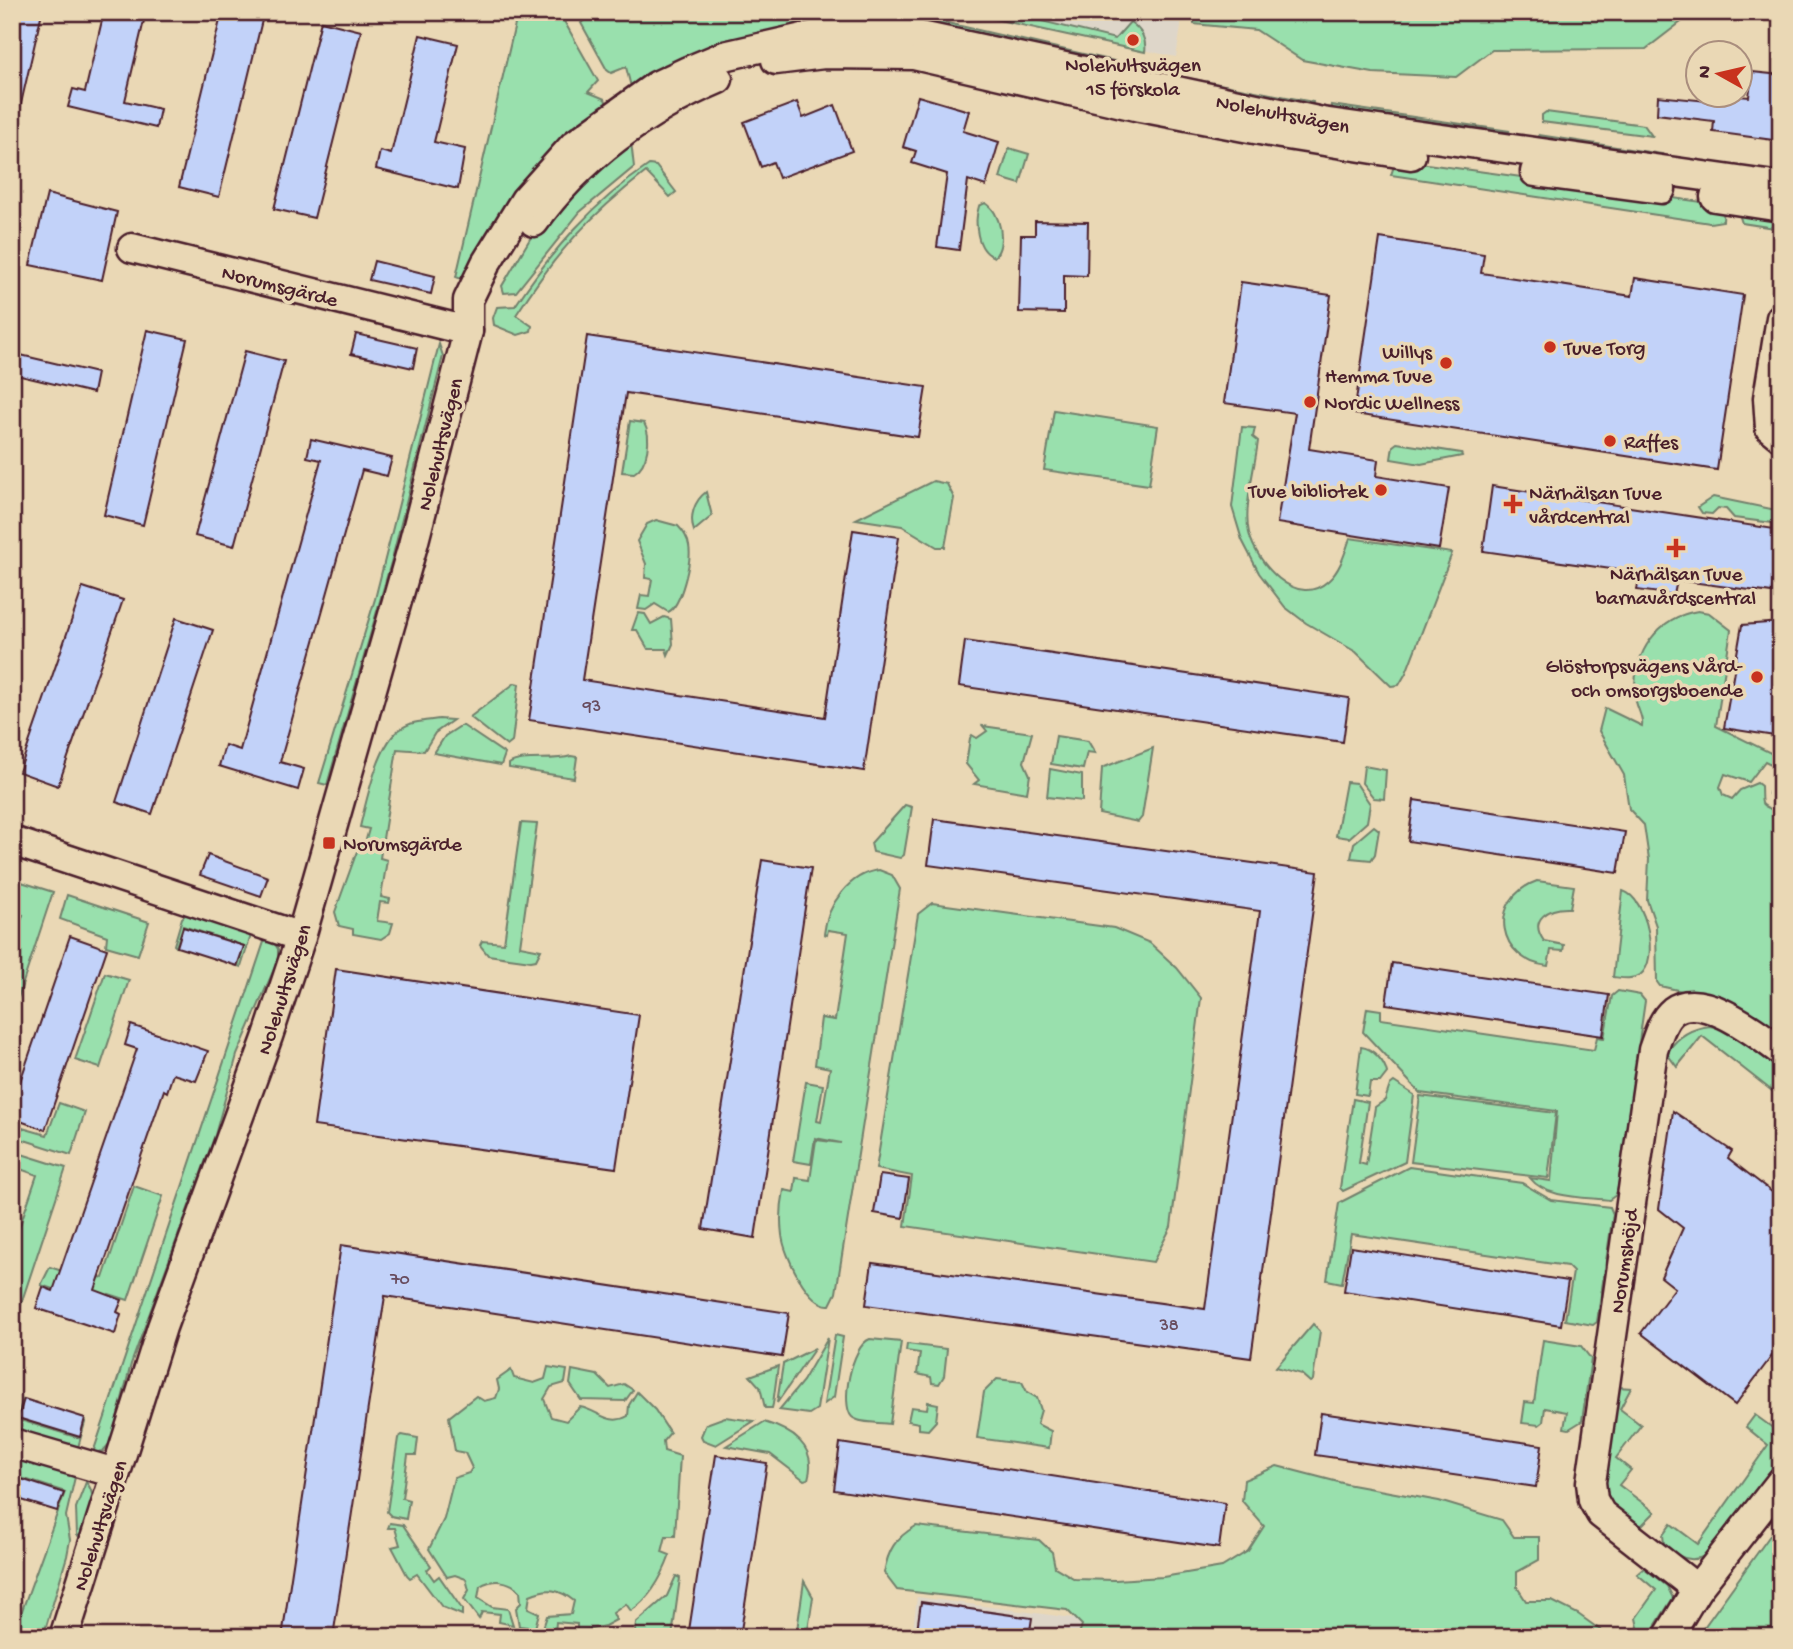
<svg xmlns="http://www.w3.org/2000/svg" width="1793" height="1649" font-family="'Gochi Hand',sans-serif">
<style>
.built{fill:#ded6c9}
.green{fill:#99e0ad;stroke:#72806c;stroke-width:2}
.building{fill:#c2d2f9;stroke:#4a1f2b;stroke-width:2}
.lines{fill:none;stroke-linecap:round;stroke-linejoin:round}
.street-casing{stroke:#4a1f2b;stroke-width:33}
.street{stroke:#ead8b5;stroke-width:28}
.poi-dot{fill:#c8321e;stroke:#ead8b5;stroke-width:2.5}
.labels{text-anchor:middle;stroke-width:7;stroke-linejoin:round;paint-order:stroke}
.number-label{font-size:18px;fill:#684c5e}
.poi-label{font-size:21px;fill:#4a1f2b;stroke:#ead8b5;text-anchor:start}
.street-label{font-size:21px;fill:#4a1f2b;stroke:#ead8b5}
</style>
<rect width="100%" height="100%" fill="#ead8b5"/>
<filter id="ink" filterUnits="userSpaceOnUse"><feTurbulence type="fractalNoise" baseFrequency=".0143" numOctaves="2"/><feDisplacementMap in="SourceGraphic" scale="14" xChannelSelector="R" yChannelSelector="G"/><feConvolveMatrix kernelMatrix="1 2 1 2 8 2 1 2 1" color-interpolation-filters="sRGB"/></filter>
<g filter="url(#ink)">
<!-- built -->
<g class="built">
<polygon points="964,12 1180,12 1181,27 1176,57"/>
<polygon points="917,1597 1132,1626 1130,1637 912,1637"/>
</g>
<!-- green -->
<g class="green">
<polygon points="636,12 814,12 814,27 632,91 626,67 611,73 607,70 581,23 589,16"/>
<polygon points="829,12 882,12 883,13 870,23 830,26"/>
<path d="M991,12H1005L1115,39L1130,22C1141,29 1147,40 1145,52L990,18Z"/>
<polygon points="1194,12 1694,12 1646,49 1492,50 1456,77 1373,73 1302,60 1256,30 1194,24"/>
<polygon points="521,13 554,16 564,21 598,81 588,92 605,99 609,108 469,282 456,277 516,20"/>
<polygon points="930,19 1127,64 1145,70 1140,75 913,23 912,20"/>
<polygon points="1172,75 1313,102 1312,112 1174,78"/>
<polygon points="1331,105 1510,131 1493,137 1330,116"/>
<polygon points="1546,112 1644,125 1652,136 1542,122 1542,115"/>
<polygon points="630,133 634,167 580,212 516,292 504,293 502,286 534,232"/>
<polygon points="1539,135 1662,154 1661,162 1540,142"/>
<polygon points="1009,148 1029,154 1020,184 1000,178"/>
<polygon points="1405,161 1724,205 1723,221 1710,223 1391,175 1394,166"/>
<path d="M649,165L656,166L676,192L670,197L646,172C589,216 555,254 516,315L532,326L531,331L518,335L494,325L493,318L497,307L515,306C552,250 593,203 649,165Z"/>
<path d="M985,203C1001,211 1007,246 994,257C976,250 974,222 979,206Z"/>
<polygon points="1742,207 1781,220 1781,229 1742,223 1740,217"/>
<polygon points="439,344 443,356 392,559 327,785 319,783 375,599"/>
<polygon points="1054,410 1158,426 1149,485 1044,470"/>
<path d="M630,421L644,423C652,437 648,465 634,473L622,472Z"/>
<path d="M1242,427L1255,428L1253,437L1258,441C1255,468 1243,508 1249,533C1256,562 1296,610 1328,581C1340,571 1345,553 1350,538L1452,553L1406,673L1399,685L1391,686L1356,652L1306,623L1285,607L1259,573L1242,540L1232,507Z"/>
<polygon points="1397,443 1461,453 1462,456 1421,464 1391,459 1393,446"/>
<polygon points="933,481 947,484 954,498 945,547 937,547 902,526 856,519"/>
<path d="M706,492L712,516L694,531C689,517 694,501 706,492Z"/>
<polygon points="1713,497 1781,511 1781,524 1734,518 1726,509 1718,508 1712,514 1702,513 1698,507"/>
<path d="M656,520L678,526C684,532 688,538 689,546C692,560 681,607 668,612L655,604L646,610L638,609L641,595L649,596L652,579L645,578L646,564L637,541L647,524Z"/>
<path d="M1698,611L1709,613L1731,630L1716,726L1781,758V802L1769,794L1777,767L1765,761L1749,782L1725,774L1720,787L1723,795L1732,799L1740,790L1757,783L1761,786C1762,810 1758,802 1781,814V1034L1735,1003L1660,986L1657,982L1656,926L1647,900L1649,859L1644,825L1629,809L1624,775L1599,731L1605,708L1642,726C1644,717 1635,706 1635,695C1633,653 1657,617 1698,611Z"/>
<polygon points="638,613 645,614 651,624 664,617 671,619 673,644 668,655 666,649 648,649 637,630 632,630"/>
<polygon points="515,683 519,684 512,742 507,746 470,717"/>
<path d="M439,719L453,720L435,733L424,751L397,749L380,858L387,860L381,897L390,899L389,903L380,902L377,921L393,923L390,933L381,939L353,934V929L339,926L335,912L360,843H365L369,829L360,827C366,802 379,740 402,728C412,721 427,721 439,719Z"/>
<polygon points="462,725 505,754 501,765 434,753 445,736"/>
<polygon points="983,726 1032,733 1024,762 1030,775 1027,793 974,784 979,780 966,764 970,738 972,735 977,738 987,731"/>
<polygon points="1056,736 1088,741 1095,753 1087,752 1083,769 1051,764"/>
<polygon points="1153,748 1142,817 1138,822 1099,814 1102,768"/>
<path d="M571,756L577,757L574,778L509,768V764C522,755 552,762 571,756Z"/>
<polygon points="1364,766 1386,770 1384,799 1374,798 1362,783"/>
<polygon points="1050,769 1082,775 1082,801 1047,797"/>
<polygon points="1346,782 1356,783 1370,804 1367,822 1349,838 1336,836"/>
<polygon points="905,805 912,807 904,855 900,858 873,852 871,843"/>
<polygon points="521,823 537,824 520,946 541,950 536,960 531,961 488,955 480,945 482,941 504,943"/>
<polygon points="1374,826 1379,830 1375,854 1371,860 1351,858 1354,843"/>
<path d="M879,870L892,875L900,889L836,1293L830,1305C809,1307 784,1255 782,1235C780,1220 781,1205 784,1190L794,1192L796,1178L810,1180L816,1140L841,1143L815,1138L811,1164L793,1161L806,1082L823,1085L817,1121L821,1122L830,1068L815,1065L821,1018L835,1020L848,933L828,930L827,935L824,934C827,905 849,874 879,870Z"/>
<polygon points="12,879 53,892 12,1016 12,947 23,915 14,912"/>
<path d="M1537,881L1574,886L1570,908C1549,907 1528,919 1544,941L1564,945L1563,951L1551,950L1548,966C1498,961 1486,900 1537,881Z"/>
<path d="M1623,891C1647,898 1660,961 1640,975C1632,980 1622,978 1613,977Z"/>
<polygon points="67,895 149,922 138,955 106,946 107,936 60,919"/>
<polygon points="932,903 1114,928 1150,943 1177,968 1201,998 1171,1227 1153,1262 905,1226 912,1176 876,1169 918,914"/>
<polygon points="187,913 252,932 241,967 238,966 244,946 183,926 176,947 174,945 182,918"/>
<polygon points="265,939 273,941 278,949 278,960 237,1055 215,1135 131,1364 111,1442 103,1451 93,1453"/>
<polygon points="105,973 129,980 100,1068 75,1060"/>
<path d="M1618,991L1640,995L1645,1001L1618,1187L1616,1195L1609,1200C1586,1197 1546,1199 1530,1178L1551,1181L1557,1111L1420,1093L1363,1032L1367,1008L1381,1010V1019L1594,1050L1597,1037L1604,1038L1612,996Z"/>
<path d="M1710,1026L1727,1030L1781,1071V1098L1702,1036L1677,1067L1668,1055L1669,1050C1679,1035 1692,1028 1710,1026Z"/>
<path d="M1361,1047C1373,1048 1385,1062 1387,1073L1380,1082H1370L1368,1096L1355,1094Z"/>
<polygon points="1394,1082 1414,1095 1405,1162 1343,1191 1340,1188 1353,1099 1368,1102 1359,1163 1366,1165 1375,1107 1385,1100 1390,1085"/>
<polygon points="1420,1096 1556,1113 1548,1178 1411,1162"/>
<polygon points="59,1103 85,1112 71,1155 12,1136 12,1125 47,1135"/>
<polygon points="12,1151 66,1168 12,1331 12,1249 37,1175 12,1166"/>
<polygon points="1409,1167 1522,1183 1551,1200 1610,1207 1613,1214 1597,1322 1593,1325 1565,1320 1573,1272 1567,1266 1351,1234 1342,1283 1327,1280 1339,1203"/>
<polygon points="134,1186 163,1196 128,1300 109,1294 103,1306 41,1285 50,1267 74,1275 76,1269 103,1278"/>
<polygon points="1313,1324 1320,1331 1313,1380 1310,1382 1301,1374 1276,1367"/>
<polygon points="835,1335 843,1337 834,1397 824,1404"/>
<polygon points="828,1338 817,1409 809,1414 779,1410 803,1381"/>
<path d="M870,1339L901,1342L890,1424C880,1422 860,1424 852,1417C840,1405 851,1346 870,1339Z"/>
<polygon points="1543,1340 1581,1346 1591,1359 1582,1421 1569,1429 1564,1428 1567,1412 1545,1408 1543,1422 1539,1425 1522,1423 1525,1402 1534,1403"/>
<polygon points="907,1344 947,1349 944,1376 939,1384 932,1383 931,1377 917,1374 920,1353 906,1351"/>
<polygon points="815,1348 777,1403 783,1364"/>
<polygon points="778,1366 773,1404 772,1408 765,1408 760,1387 750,1376"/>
<path d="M548,1367L567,1370L565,1383L551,1387L544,1399L551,1417L566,1421L580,1407C598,1410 609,1427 628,1416L629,1405L637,1392L655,1410L670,1433L663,1441L664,1451L680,1456L675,1536H666L662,1552L670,1555C662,1577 651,1598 631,1611L626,1604L613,1613L616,1620L605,1626L577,1632V1624L556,1622L555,1633L542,1631L547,1616L571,1614L574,1601C559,1589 548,1587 530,1595L528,1608L539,1613L535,1628L519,1626L516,1608L521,1603L520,1591C509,1580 494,1578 480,1586L478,1598L492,1607L508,1609L513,1625L499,1622L500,1614L482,1612L479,1619L464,1599L469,1590L466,1579L455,1575L447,1577L429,1549L444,1519L454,1478L469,1473L472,1468L465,1453L455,1451L449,1417L476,1396L484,1401L496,1398L499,1389L497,1380L511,1370L514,1378L534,1383L545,1379Z"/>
<polygon points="572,1370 597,1375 610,1388 624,1384 633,1390 625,1401 581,1400 570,1384"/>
<polygon points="997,1379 1022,1382 1027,1392 1037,1398 1041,1410 1037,1424 1051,1431 1049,1448 977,1438 984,1392"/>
<polygon points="1618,1387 1631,1388 1620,1409 1641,1425 1616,1458 1631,1470 1619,1485 1655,1512 1638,1529 1608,1501 1602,1478"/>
<polygon points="23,1399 17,1419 79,1438 86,1419 77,1451 12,1431"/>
<polygon points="928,1402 938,1404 936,1421 928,1430 919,1429 919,1423 908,1421 911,1407 927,1409"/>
<path d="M1755,1415L1777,1431L1781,1427V1458L1705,1556C1689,1564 1675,1556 1664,1544L1663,1535L1671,1524L1698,1544L1768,1445L1746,1427Z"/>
<polygon points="725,1417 754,1421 716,1445 703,1440 701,1436 706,1424"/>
<path d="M764,1422C791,1430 818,1446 808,1479L804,1480L770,1454L726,1446Z"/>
<polygon points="402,1435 418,1438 416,1455 408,1455 402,1498 409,1500 406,1519 391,1516 387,1512 398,1438"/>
<polygon points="12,1456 75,1477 66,1516 70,1540 67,1556 43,1637 12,1637 12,1614 20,1616 65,1492 12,1475"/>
<path d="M1277,1466L1346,1484L1439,1501L1502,1520L1514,1537H1539V1560L1517,1572V1587L1526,1601H1552L1578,1614L1610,1637H1078L1082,1625L1067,1610L897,1590L884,1573C888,1550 895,1538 916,1526L1039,1540L1052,1552L1055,1567L1075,1579L1115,1580L1163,1577L1222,1567L1248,1551L1264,1526L1242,1501L1244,1480Z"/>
<path d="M86,1482C100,1497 88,1520 81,1537L77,1535L76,1508Z"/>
<polygon points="1781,1520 1781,1637 1697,1637"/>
<polygon points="390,1523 403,1525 431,1566 427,1570 434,1580 439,1576 462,1609 462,1615 442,1607 417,1574 410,1578 407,1575 392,1547 400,1545 395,1528 388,1528"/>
<polygon points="1644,1568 1667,1586 1673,1598 1648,1637 1640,1637 1636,1618 1656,1590 1637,1574"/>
<polygon points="676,1576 680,1578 672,1637 640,1637 635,1630 636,1623 667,1596"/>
<polygon points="804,1581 813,1597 807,1637 796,1637"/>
</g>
<!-- building -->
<g class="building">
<polygon points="12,12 42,12 20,108 12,107"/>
<polygon points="104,12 146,12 125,101 160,109 156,128 68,107 73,89 85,92"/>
<polygon points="222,12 264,12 219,197 179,187"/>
<polygon points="321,21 361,31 314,218 274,209"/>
<polygon points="420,35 458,44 434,142 465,149 458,189 376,169 380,151 391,154"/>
<polygon points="1752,72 1781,75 1781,141 1713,132 1714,121 1657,114 1658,96 1717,102 1718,94 1749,97"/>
<polygon points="918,96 969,111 963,131 999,142 986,186 968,180 959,250 937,247 947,174 912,163 916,151 903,147"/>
<polygon points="797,102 803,118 835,105 852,151 779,178 773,162 761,167 744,122"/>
<polygon points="47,194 117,212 102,280 30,265"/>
<polygon points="1035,221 1088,222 1087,276 1064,275 1064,313 1019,312 1021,235 1035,235"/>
<polygon points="1380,238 1484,254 1481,273 1632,296 1635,278 1743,295 1717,470 1354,414"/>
<polygon points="374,261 435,276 431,294 369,280"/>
<polygon points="1241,282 1331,295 1309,449 1378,460 1376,476 1449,488 1439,549 1277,523 1295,413 1224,403"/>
<polygon points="147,330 187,339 143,525 104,515"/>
<polygon points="356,334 417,348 413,368 351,354"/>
<polygon points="587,336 926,387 918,437 626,393 582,680 825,717 853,530 899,537 864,771 529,720"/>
<polygon points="245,351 284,361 234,546 195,536"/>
<polygon points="12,353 97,373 93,393 12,374"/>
<polygon points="311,439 392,458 387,476 362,470 280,762 304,769 298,790 219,766 225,745 240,750 321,460 307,457"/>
<polygon points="1492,486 1781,530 1772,593 1677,580 1674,595 1637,590 1640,573 1483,551"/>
<polygon points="83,587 123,600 58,786 19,772"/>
<polygon points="176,618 213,630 152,814 116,802"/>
<polygon points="1781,622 1781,737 1724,728 1742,625"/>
<polygon points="965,641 1349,698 1343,742 959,686"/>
<polygon points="1414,800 1625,832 1618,873 1408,841"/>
<polygon points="934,819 1318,872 1251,1358 866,1305 872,1263 1205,1309 1260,911 928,865"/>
<polygon points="208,855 268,877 261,896 200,875"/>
<polygon points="762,860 811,868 755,1238 703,1229"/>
<polygon points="183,927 244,946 237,966 177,947"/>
<polygon points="70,936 107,949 45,1130 12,1118 12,1105"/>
<polygon points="1392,963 1609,995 1603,1036 1386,1004"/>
<polygon points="336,969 639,1015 616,1168 314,1126"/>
<polygon points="131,1025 208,1051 196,1081 173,1074 167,1092 164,1090 95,1290 122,1300 117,1312 121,1314 115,1334 36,1308 43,1287 53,1291 137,1049 125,1045"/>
<polygon points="1673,1111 1732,1151 1728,1158 1781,1199 1781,1344 1735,1405 1641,1333 1675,1288 1661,1277 1683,1228 1659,1209"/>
<polygon points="880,1175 909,1179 903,1218 874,1213"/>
<polygon points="341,1245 789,1313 782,1357 385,1296 333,1637 282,1637"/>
<polygon points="1351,1247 1568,1281 1561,1325 1344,1291"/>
<polygon points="24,1399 85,1418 80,1437 18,1418"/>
<polygon points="1321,1413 1542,1445 1536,1487 1315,1455"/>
<polygon points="840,1443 1225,1503 1219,1548 834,1490"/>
<polygon points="716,1455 767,1463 740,1637 688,1637"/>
<polygon points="12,1476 64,1493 57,1511 12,1497"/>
<polygon points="921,1602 1032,1618 1029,1637 916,1637"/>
</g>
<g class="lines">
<defs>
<g id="street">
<polyline points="776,60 824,54 914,55 1140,107 1281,134 1411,155"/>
<polyline points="1535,172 1661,189"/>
<polyline points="1715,197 1781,207"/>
<path d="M534,222C580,158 645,110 718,79"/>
<polyline points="132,248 468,331"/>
<polyline points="1781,318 1768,398 1770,428 1781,437"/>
<polyline points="12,841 301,937"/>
<polyline points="12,1443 115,1473"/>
<path d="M1697,1589L1601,1514L1593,1500L1591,1482L1653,1050C1658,1036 1662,1020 1673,1011C1702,989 1759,1035 1781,1051"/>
<polyline points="64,1637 162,1327 268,1036 301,937 413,545 468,331 468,300 486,263 525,200 574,145 656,86 688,71 724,56 812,36 861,32 911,34 1322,122 1781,187"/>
<polyline points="1668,1637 1697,1589 1781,1482"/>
</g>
</defs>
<!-- street casing -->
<use href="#street" class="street-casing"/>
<!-- street -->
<use href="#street" class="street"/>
</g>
</g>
<!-- markers -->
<g class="poi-dot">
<circle cx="1133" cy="40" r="7"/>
<circle cx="1550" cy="347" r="7"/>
<circle cx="1446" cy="363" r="7"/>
<circle cx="1310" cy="402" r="7"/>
<circle cx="1610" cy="441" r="7"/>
<circle cx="1381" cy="490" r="7"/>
<path d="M1509.5 493.5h7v7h7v7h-7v7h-7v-7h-7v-7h7z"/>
<path d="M1672.5 537.5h7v7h7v7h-7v7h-7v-7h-7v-7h7z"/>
<circle cx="1757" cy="677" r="7"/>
<rect x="322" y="836" width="14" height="14" rx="3.5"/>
</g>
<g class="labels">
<!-- number labels -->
<g class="number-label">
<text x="592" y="711">93</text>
<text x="400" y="1284">70</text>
<text x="1169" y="1330">38</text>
</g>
<!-- poi labels -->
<g class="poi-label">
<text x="1133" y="71" text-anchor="middle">Nolehultsvägen<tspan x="1133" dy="24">15 förskola</tspan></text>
<text x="1564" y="354">Tuve Torg</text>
<text x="1432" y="358" text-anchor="end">Willys<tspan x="1432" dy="24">Hemma Tuve</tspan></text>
<text x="1324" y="409">Nordic Wellness</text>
<text x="1624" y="448">Raffes</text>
<text x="1367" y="497" text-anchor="end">Tuve bibliotek</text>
<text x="1529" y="499">Närhälsan Tuve<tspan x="1529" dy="24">vårdcentral</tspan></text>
<text x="1676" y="580" text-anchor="middle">Närhälsan Tuve<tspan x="1676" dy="24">barnavårdscentral</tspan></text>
<text x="1743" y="672" text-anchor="end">Glöstorpsvägens Vård-<tspan x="1743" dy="24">och omsorgsboende</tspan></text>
<text x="343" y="850">Norumsgärde</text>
</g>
<!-- street labels -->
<g class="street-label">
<text transform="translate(1283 113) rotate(11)" y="7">Nolehultsvägen</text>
<text transform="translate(280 285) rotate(14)" y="7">Norumsgärde</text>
<text transform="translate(439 444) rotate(-76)" y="7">Nolehultsvägen</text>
<text transform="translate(283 989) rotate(-72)" y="7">Nolehultsvägen</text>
<text transform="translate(1623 1261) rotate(-82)" y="7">Norumshöjd</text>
<text transform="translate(99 1525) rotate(-72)" y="7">Nolehultsvägen</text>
</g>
</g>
<!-- margin -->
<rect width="1793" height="1649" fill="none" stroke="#ead8b5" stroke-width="42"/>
<rect x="21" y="21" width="1751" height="1607" fill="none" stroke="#4a1f2b" stroke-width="2.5" filter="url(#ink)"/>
<!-- north arrow -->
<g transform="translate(1719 74) rotate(278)"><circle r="33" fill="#ead8b5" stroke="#aa8e7e" stroke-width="2"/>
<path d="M0-5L12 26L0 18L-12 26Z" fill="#c8321e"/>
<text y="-10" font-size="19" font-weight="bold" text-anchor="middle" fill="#4a1f2b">N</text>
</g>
</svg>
